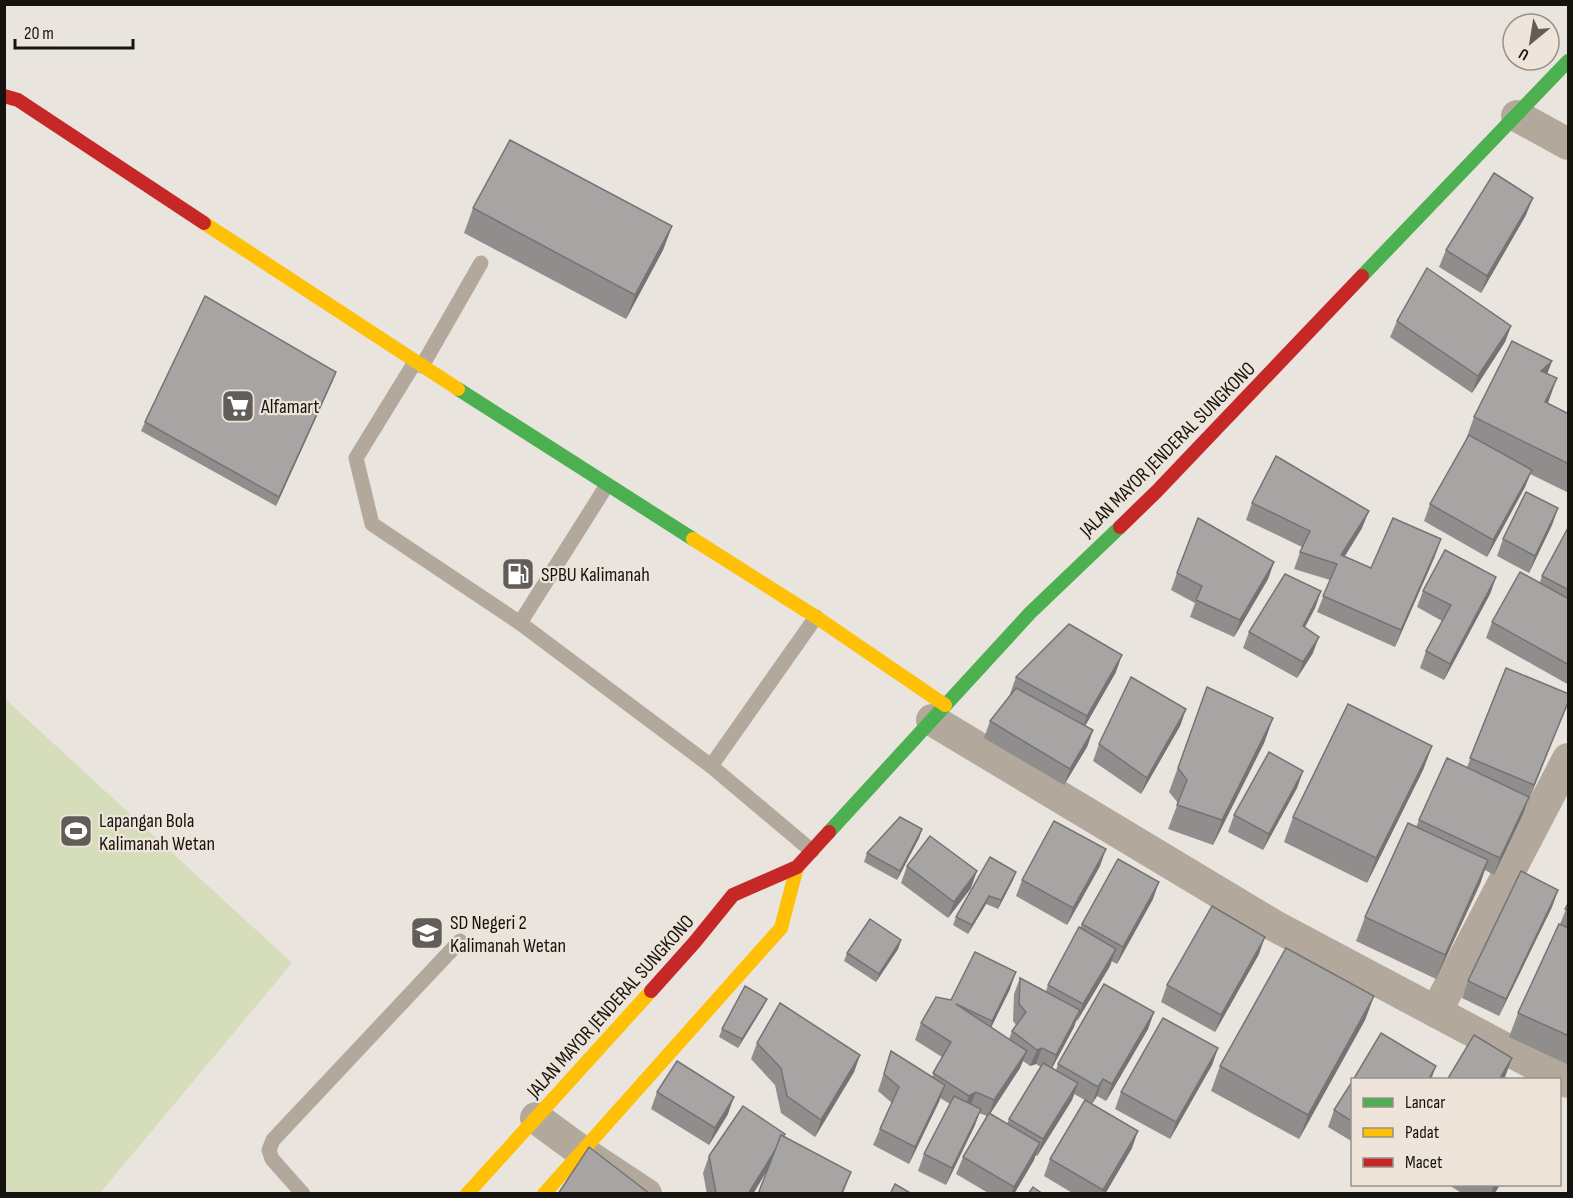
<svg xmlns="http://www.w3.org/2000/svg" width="1573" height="1198" font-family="'Sofia Sans Condensed',sans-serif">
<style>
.green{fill:#d5ddbb}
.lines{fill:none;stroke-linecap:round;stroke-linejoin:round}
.lane{stroke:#b3a89c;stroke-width:15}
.street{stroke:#b3a89c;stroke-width:32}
.fast{stroke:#4caf50;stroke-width:14}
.slow{stroke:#ffc107;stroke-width:14}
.jam{stroke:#c62828;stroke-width:14}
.wall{fill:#908d8d;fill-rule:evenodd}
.shaded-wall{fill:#757373}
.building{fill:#a7a4a4;stroke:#757373;stroke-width:1.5}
.labels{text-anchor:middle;stroke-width:4.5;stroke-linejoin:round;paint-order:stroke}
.poi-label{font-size:20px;fill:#171410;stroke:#eee4da;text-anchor:start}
.street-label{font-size:20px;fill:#171410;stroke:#eee4da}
</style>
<rect width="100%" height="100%" fill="#eae4de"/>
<!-- green -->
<polygon class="green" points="4,698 292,963 100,1193 5,1193"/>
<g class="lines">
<!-- lane -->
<g class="lane">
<polyline points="415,362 356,458 372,524 520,623 711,766 812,851"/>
<polyline points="422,366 481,263"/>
<polyline points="520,623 607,485"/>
<polyline points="711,766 816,617"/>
<polyline points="303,1194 272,1159 269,1150 273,1140 460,941"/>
</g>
<!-- street -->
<g class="street">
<polyline points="1517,116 1568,144"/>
<polyline points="932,720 1273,925 1568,1082"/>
<polyline points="1436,1012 1568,759"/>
<polyline points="536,1118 581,1151 646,1194"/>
</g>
<!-- fast -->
<g class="fast">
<polyline points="1362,276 1568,61"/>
<polyline points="458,389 693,539"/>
<polyline points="829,832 1030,613 1120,527"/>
</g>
<!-- slow -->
<g class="slow">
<polyline points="204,223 458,389"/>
<polyline points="693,539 816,617 945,705"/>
<polyline points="467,1194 651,991"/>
<polyline points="544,1194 781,928 797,867"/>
</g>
<!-- jam -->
<g class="jam">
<polyline points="4,96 18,100 204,223"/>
<polyline points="1120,527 1157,491 1362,276"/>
<polyline points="651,991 694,943 733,895 797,867 829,832"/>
</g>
</g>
<!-- wall -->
<g class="wall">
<polygon points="473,208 672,226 663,250 626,319 464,233"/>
<polygon points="1526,215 1481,293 1439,267 1446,250"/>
<polygon points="1397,321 1511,326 1505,342 1472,393 1390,337"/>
<polygon points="1552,361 1547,374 1548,403 1569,414 1569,490 1567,492 1530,474 1525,487 1487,557 1424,521 1430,504 1465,442 1474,417"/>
<polygon points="333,380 276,506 141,431 145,422"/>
<polygon points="1252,503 1362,528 1345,556 1371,568 1435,556 1395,647 1317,612 1330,580 1294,569 1302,547 1246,520"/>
<polygon points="1558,508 1552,525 1529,573 1497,556 1503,539"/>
<polygon points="1569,526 1569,685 1486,638 1492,622 1540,582 1542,576"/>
<polygon points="1274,562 1268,579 1234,637 1190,617 1195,603 1171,590 1177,573"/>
<polygon points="1496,577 1490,594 1444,680 1420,668 1426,651 1442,621 1417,607 1423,591"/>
<polygon points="1321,591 1315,608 1305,627 1313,653 1297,678 1243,648 1249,632"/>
<polygon points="1506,668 1569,700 1528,802 1527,801 1523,814 1494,875 1485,870 1480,884 1436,979 1356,941 1365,917 1416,827 1419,820 1467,767"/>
<polygon points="1116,672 1085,726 1093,730 1087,747 1064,785 984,738 990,721 1011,694 1010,694 1016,677"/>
<polygon points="1207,687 1273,718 1264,743 1213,845 1168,829 1178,803 1169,792"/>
<polygon points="1186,709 1180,726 1141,794 1093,761 1099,744"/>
<polygon points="1432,746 1423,770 1367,883 1284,842 1293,817"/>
<polygon points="1303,771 1297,788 1263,850 1228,832 1234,815"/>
<polygon points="922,829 919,838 897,880 864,862 867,853"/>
<polygon points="907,866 971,888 948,918 901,883"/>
<polygon points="1100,866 1067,925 1016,896 1022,880"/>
<polygon points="1016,872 1013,880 998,909 986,904 968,934 953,925 956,917"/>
<polygon points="1558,890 1552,907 1499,1016 1462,998 1468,981"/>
<path d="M1153,899L1117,964L1111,961L1110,966L1077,1021L1076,1020L1074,1027L1052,1068L1056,1070L1058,1064L1154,1012L1148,1029L1106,1101L1097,1096L1092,1104L1074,1094L1072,1100L1037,1156L1035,1155L1034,1160L1014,1194H990L956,1174L963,1157L987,1116L979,1113L975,1125L946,1185L918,1171L924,1154L950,1104L940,1098L909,1164L873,1145L880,1129L892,1103L878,1091L891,1051L932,1077L942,1057L915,1040L921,1023L951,1000L1010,989L991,1027L1009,1039L1012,1031L1016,1025L1013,1021L1014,994L1020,978L1046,991L1048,985L1082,924ZM1023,1061L1030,1066L1036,1064L1041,1067L1009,1119L1007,1124L990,1114L1020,1068Z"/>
<polygon points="1569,902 1569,1065 1509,1037 1518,1013 1560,924"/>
<polygon points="901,940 898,949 876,982 844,961 847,953"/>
<polygon points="1259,954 1215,1032 1161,1002 1167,985"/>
<polygon points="1374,996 1365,1020 1299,1139 1211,1091 1220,1066"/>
<polygon points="767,999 763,1007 738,1048 719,1037 722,1029"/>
<polygon points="757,1043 860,1055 854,1072 815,1137 781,1113 775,1085 751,1059"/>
<polygon points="1218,1048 1212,1065 1170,1139 1115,1109 1121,1092"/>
<polygon points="1353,1080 1353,1142 1328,1127 1334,1110"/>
<polygon points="657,1092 728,1114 709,1145 651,1109"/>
<polygon points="784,1137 851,1172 843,1194 758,1194 769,1167 753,1194 707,1194 703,1173 709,1156"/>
<polygon points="1132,1148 1105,1194 1074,1194 1044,1176 1050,1159"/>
<polygon points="1449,1185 1500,1185 1494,1194 1463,1194"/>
</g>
<!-- shaded-wall -->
<g class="shaded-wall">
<polygon points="1533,198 1526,215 1481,293 1487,276"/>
<polygon points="672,226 663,250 626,319 635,295"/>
<polygon points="1511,326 1505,342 1472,393 1478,376"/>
<polygon points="1552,361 1543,385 1541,371"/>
<polygon points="336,372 333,380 276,506 279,497"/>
<polygon points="1557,378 1548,403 1536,426 1545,402"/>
<polygon points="1532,470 1525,487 1487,557 1493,540"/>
<polygon points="1558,508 1552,525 1529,573 1535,556"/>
<polygon points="1369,511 1362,528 1335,572 1341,555"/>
<polygon points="1441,539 1435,556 1395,647 1401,630"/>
<polygon points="1274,562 1268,579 1234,637 1240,620"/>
<polygon points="1496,577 1490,594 1444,680 1450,664"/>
<polygon points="1321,591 1315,608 1297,642 1303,626"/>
<polygon points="1319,637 1313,653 1297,678 1303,662"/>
<polygon points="1122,655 1116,672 1081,733 1087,716"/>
<polygon points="1569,700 1564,712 1528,802 1534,785"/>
<polygon points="1186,709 1180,726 1141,794 1147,778"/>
<polygon points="1273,718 1264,743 1213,845 1222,820"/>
<polygon points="1093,730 1087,747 1064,785 1070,769"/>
<polygon points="1432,746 1423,770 1367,883 1376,858"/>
<polygon points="1303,771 1297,788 1263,850 1269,834"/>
<polygon points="1529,797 1523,814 1494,875 1500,858"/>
<polygon points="922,829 919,838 897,880 900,871"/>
<polygon points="1106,849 1100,866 1067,925 1073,908"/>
<polygon points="1488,860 1480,884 1436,979 1445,955"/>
<polygon points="977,871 971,888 948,918 954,902"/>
<polygon points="1016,872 1013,880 998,909 1001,900"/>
<polygon points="1159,882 1153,899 1117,964 1123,947"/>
<polygon points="1558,890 1552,907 1499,1016 1506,999"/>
<polygon points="989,896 986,904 968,934 972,925"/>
<polygon points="1265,937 1259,954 1215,1032 1221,1015"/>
<polygon points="901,940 898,949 876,982 879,974"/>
<polygon points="1116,949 1110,966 1077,1021 1083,1004"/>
<polygon points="1016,972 1010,989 986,1038 992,1021"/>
<polygon points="1374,996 1365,1020 1299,1139 1308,1115"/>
<polygon points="767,999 763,1007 738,1048 742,1039"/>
<polygon points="1080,1010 1074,1027 1050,1072 1056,1055"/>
<polygon points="1154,1012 1148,1029 1106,1101 1112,1084"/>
<polygon points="1042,1048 1036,1064 1030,1066 1037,1050"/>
<polygon points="1218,1048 1212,1065 1170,1139 1176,1122"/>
<polygon points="1027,1051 1020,1068 988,1117 994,1100"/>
<polygon points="860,1055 854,1072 815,1137 821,1120"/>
<polygon points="1512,1058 1504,1080 1499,1080"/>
<polygon points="1436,1066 1431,1080 1428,1080"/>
<polygon points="1103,1079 1097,1096 1092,1104 1098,1087"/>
<polygon points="1078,1083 1072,1100 1037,1156 1043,1139"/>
<polygon points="945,1085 939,1102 909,1164 915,1147"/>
<polygon points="976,1092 970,1108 963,1113 969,1096"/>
<polygon points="734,1097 728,1114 709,1145 715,1128"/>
<polygon points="981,1109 975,1125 946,1185 952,1168"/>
<polygon points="1138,1131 1132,1148 1105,1194 1102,1194"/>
<polygon points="785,1134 779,1150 753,1194 748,1194"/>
<polygon points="1040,1143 1034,1160 1014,1194 1011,1194 1014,1187"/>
<polygon points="1494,1185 1500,1185 1494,1194 1491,1194"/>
</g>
<!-- building -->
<g class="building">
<polygon points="510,140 672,226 635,295 473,208"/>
<polygon points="1494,173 1533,198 1487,276 1446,250"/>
<polygon points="1427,268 1511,326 1478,376 1397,321"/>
<polygon points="205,296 336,372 279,497 145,422"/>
<polygon points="1512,341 1552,361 1541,371 1557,378 1545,402 1569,414 1569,464 1474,417"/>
<polygon points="1469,435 1532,470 1493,540 1430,504"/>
<polygon points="1276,456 1369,511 1341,555 1371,568 1393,518 1441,539 1401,630 1323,596 1337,564 1300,552 1310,531 1252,503"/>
<polygon points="1526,492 1558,508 1535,556 1503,539"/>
<polygon points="1198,518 1274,562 1240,620 1196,600 1202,586 1177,573"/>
<polygon points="1569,526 1569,590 1542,576"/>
<polygon points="1445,550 1496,577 1450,664 1426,651 1451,605 1423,591"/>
<polygon points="1520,572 1569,599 1569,665 1492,622"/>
<polygon points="1285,574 1321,591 1303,626 1319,637 1303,662 1249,632"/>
<polygon points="1069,624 1122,655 1087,716 1016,677"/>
<polygon points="1506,668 1569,694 1569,700 1534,785 1470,758"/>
<polygon points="1131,677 1186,709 1147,778 1099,744"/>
<polygon points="1207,687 1273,718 1222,820 1177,805 1187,780 1178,768"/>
<polygon points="1016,688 1093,730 1070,769 990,721"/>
<polygon points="1348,704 1432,746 1376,858 1293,817"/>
<polygon points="1269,752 1303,771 1269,834 1234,815"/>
<polygon points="1447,758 1529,797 1500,858 1419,820"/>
<polygon points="900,817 922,829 900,871 867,853"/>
<polygon points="1054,821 1106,849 1073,908 1022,880"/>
<polygon points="1408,823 1488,860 1445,955 1365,917"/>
<polygon points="930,836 977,871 954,902 907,866"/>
<polygon points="990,857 1016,872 1001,900 989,896 972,925 956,917"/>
<polygon points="1118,859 1159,882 1123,947 1082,924"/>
<polygon points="1521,871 1558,890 1506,999 1468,981"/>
<polygon points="1569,902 1569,911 1565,909"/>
<polygon points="1212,906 1265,937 1221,1015 1167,985"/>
<polygon points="870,919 901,940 879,974 847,953"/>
<polygon points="1559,924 1569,928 1569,1036 1518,1013"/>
<polygon points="1079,927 1116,949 1083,1004 1048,985"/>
<polygon points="1286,948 1374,996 1308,1115 1220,1066"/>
<polygon points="975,952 1016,972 992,1021 956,1004 1027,1051 994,1100 976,1092 969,1096 933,1073 951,1042 921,1023 936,997 951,1000"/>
<polygon points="1020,978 1080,1010 1056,1055 1042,1048 1037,1050 1012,1031 1026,1012 1019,1004"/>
<polygon points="1104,984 1154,1012 1112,1084 1103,1079 1098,1087 1058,1064"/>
<polygon points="745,986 767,999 742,1039 722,1029"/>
<polygon points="780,1003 860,1055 821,1120 787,1096 781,1068 757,1043"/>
<polygon points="1163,1018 1218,1048 1176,1122 1121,1092"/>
<polygon points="1381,1033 1436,1066 1428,1080 1353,1080"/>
<polygon points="1474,1035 1512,1058 1499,1080 1447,1080"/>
<polygon points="891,1051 945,1085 915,1147 880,1129 899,1087 884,1074"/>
<polygon points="677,1061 734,1097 715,1128 657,1092"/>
<polygon points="1043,1063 1078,1083 1043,1139 1009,1119"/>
<polygon points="1353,1080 1353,1122 1334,1110"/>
<polygon points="954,1096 981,1109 952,1168 924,1154"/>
<polygon points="1085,1100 1138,1131 1103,1190 1050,1159"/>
<polygon points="743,1106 785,1134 783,1136 781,1135 777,1147 748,1194 717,1194 716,1193 709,1156"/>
<polygon points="989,1113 1040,1143 1014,1187 963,1157"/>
<polygon points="781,1135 851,1172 841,1194 758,1194"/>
<polygon points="589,1147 650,1194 558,1194"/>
<polygon points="895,1184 912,1194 890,1194"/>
<polygon points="1033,1187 1043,1194 1028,1194"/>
</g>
<!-- icons -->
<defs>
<symbol id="supermarket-square" viewBox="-11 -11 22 22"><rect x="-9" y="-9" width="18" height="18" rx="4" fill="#615d58" stroke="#eee4da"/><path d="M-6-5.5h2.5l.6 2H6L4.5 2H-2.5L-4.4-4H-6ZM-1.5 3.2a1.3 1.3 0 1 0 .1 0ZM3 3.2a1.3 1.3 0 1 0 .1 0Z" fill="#fff"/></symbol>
<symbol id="fuel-square" viewBox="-11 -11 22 22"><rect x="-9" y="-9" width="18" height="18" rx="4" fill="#615d58" stroke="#eee4da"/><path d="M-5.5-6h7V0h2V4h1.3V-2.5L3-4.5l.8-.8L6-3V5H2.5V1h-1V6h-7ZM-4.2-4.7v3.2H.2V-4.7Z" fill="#fff"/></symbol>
<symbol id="stadium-square" viewBox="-11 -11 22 22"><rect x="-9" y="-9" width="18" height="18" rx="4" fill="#615d58" stroke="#eee4da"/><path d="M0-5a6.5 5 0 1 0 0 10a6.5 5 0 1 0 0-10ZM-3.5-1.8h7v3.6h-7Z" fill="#fff"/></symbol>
<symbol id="school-square" viewBox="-11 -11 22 22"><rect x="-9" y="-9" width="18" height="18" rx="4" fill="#615d58" stroke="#eee4da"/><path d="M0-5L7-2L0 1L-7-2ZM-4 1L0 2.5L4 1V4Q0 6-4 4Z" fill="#fff"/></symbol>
</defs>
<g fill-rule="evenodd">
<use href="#supermarket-square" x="219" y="387" width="38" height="38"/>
<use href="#fuel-square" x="499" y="555" width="38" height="38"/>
<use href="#stadium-square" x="57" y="812" width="38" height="38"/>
<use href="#school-square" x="408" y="914" width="38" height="38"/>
</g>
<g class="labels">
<!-- poi labels -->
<g class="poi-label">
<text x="261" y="413">Alfamart</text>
<text x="541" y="581">SPBU Kalimanah</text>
<text x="99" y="827">Lapangan Bola<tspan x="99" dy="23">Kalimanah Wetan</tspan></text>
<text x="450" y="929">SD Negeri 2<tspan x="450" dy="23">Kalimanah Wetan</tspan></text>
</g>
<!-- street labels -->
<g class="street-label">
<text transform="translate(1167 449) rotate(-45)" y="7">JALAN MAYOR JENDERAL SUNGKONO</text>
<text transform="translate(610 1006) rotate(-48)" y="7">JALAN MAYOR JENDERAL SUNGKONO</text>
</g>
</g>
<!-- border -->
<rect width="1573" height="1198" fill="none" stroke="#171410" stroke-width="12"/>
<!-- legend -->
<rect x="1351" y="1078" width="210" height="108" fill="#eee4da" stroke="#989189" stroke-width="1.5"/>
<rect x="1363" y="1098" width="30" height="9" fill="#4caf50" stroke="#989189" stroke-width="1.5"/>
<text x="1405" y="1108" font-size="18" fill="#171410">Lancar</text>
<rect x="1363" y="1128" width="30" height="9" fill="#ffc107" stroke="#989189" stroke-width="1.5"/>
<text x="1405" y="1138" font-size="18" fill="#171410">Padat</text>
<rect x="1363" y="1158" width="30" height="9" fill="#c62828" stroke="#989189" stroke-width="1.5"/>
<text x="1405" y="1168" font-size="18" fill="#171410">Macet</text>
<!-- north arrow -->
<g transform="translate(1531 42) rotate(210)"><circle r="28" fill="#eee4da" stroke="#989189" stroke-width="1.5"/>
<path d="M0-4.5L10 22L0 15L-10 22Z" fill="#615d58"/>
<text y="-9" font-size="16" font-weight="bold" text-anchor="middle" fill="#171410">U</text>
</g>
<!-- scale -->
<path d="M15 39v9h118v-9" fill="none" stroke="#171410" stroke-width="3"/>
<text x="24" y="39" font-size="18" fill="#171410" stroke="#eee4da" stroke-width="4.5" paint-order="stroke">20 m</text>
</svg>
